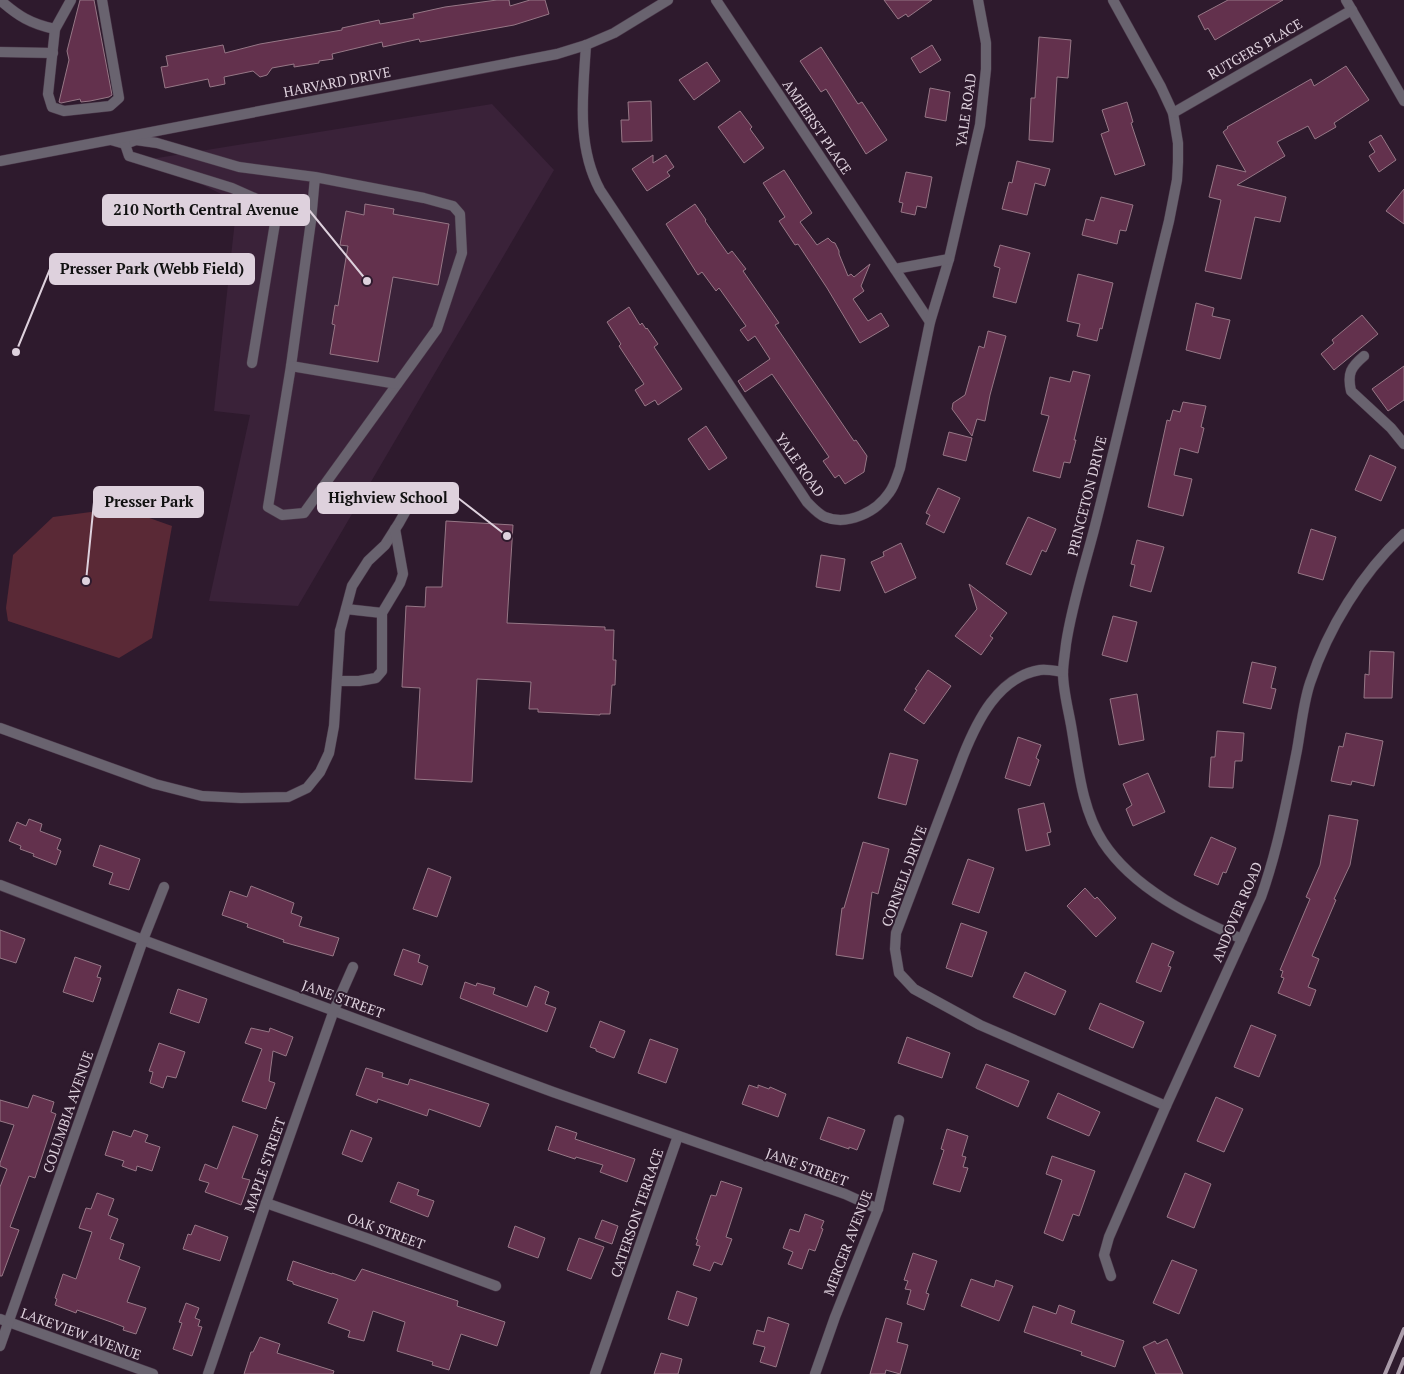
<svg xmlns="http://www.w3.org/2000/svg" width="1404" height="1374" font-family="'PT Serif',serif">
<style>
.built{fill:#3a2239}
.green{fill:#5a2936}
.building{fill:#63314d;stroke:#967786}
.lines{fill:none;stroke-linecap:round;stroke-linejoin:round}
.service-casing{stroke:#4a3749;stroke-width:11}
.minor-casing{stroke:#4a3749;stroke-width:11}
.service{stroke:#69636f;stroke-width:10}
.minor{stroke:#69636f;stroke-width:10}
.rail{stroke:#aa9ba9;stroke-width:4}
.labels{text-anchor:middle;stroke-width:4;stroke-linejoin:round;paint-order:stroke}
.street-label{font-size:14px;fill:#ded1dd;stroke:#2e1a2d}
.leader{fill:none;stroke:#ded1dd;stroke-width:2}
.callout-dot{fill:#ded1dd;stroke:#2e1a2d;stroke-width:2}
.callout{fill:#ded1dd;stroke:#ded1dd;stroke-width:2}
.callout-label{font-size:15px;text-anchor:middle;font-weight:bold;fill:#111}
</style>
<rect width="100%" height="100%" fill="#2e1a2d"/>
<!-- built -->
<polygon class="built" points="492,104 554,170 298,606 209,601 250,415 214,411 237,202 151,159"/>
<!-- green -->
<polygon class="green" points="121,508 172,526 152,638 119,658 8,621 6,608 13,555 53,517"/>
<!-- building -->
<g class="building">
<polygon points="80,0 94,0 112,95 109,97 90,101 81,102 80,99 61,103 59,102 69,60 67,51"/>
<polygon points="497,0 509,0 510,6 530,0 545,0 549,14 514,25 420,42 419,39 383,47 382,42 332,54 333,59 319,61 319,63 294,67 294,64 272,68 267,75 260,77 253,71 224,77 225,84 210,87 208,79 165,88 161,67 168,66 166,56 223,45 225,53 260,44 342,30 342,28 379,20 380,24 414,18 413,14 445,7"/>
<polygon points="884,0 932,0 908,17 906,14 898,19"/>
<polygon points="1228,0 1283,0 1215,40 1208,28 1205,30 1198,16"/>
<polygon points="1039,37 1071,40 1068,78 1057,77 1053,142 1029,140 1031,98 1035,98"/>
<polygon points="932,45 941,60 920,73 911,58"/>
<polygon points="821,47 858,104 862,102 887,140 866,154 826,89 821,92 800,61"/>
<polygon points="707,62 720,81 694,100 679,80"/>
<polygon points="1346,66 1369,100 1334,123 1336,127 1315,139 1308,126 1277,142 1285,156 1237,185 1286,197 1280,222 1255,217 1241,279 1205,271 1221,200 1209,197 1217,165 1246,172 1223,132 1228,128 1227,127 1311,79 1314,86"/>
<polygon points="930,88 950,92 946,121 925,117"/>
<polygon points="651,101 652,141 622,142 621,120 629,120 628,102"/>
<polygon points="1127,102 1133,122 1131,123 1145,165 1115,175 1101,134 1109,131 1102,110"/>
<polygon points="740,111 752,127 750,129 764,148 744,163 718,127"/>
<polygon points="1381,135 1396,160 1379,172 1369,156 1375,152 1369,142"/>
<polygon points="653,155 653,163 666,155 674,167 667,172 670,176 647,191 632,169"/>
<polygon points="1017,161 1050,169 1045,186 1035,183 1027,215 1002,209 1009,182 1012,183"/>
<polygon points="784,170 812,213 800,222 817,245 828,238 832,242 835,243 839,251 839,254 848,276 851,274 854,277 870,264 861,286 864,291 853,299 868,321 881,313 889,326 860,343 827,288 798,244 795,245 779,221 785,217 763,183"/>
<polygon points="906,172 932,177 926,208 917,206 915,215 901,212 903,203 899,202"/>
<polygon points="1404,189 1404,224 1386,211"/>
<polygon points="1101,197 1133,205 1126,231 1120,230 1117,244 1082,235 1086,219 1094,221"/>
<polygon points="365,204 394,209 393,214 449,224 438,285 393,277 378,362 330,354 335,325 332,324 335,305 338,306 348,246 340,245 346,211 364,215"/>
<polygon points="695,204 706,220 705,221 728,254 732,251 746,269 743,271 779,323 775,325 854,441 856,440 867,456 864,472 845,484 839,475 835,478 823,461 829,457 772,374 745,392 738,381 770,359 755,336 748,341 740,330 746,326 719,288 716,291 702,272 698,275 666,224"/>
<polygon points="1000,245 1030,253 1016,303 993,297 1000,268 994,266"/>
<polygon points="1078,274 1113,283 1102,329 1100,328 1097,341 1077,336 1080,324 1067,321"/>
<polygon points="1196,303 1214,308 1212,316 1230,320 1220,359 1186,350"/>
<polygon points="629,307 640,325 642,323 646,329 647,328 658,344 654,347 682,389 658,405 655,400 645,406 635,390 644,384 619,346 621,344 607,322"/>
<polygon points="1362,315 1378,334 1334,370 1321,354 1334,343 1332,340"/>
<polygon points="988,331 1006,336 990,395 985,421 977,419 972,436 952,409 953,403 965,395 979,346 984,348"/>
<polygon points="1404,366 1404,400 1388,411 1372,389"/>
<polygon points="1073,371 1090,375 1074,440 1076,440 1070,463 1064,462 1060,478 1033,471 1049,416 1041,414 1050,377 1070,382"/>
<polygon points="1183,402 1206,406 1201,427 1204,428 1198,453 1180,448 1174,475 1192,479 1183,516 1148,507 1167,420 1170,421 1173,410 1180,412"/>
<polygon points="706,426 727,458 709,470 688,439"/>
<polygon points="949,432 972,438 966,461 943,455"/>
<polygon points="1370,455 1396,467 1381,501 1355,490"/>
<polygon points="938,488 960,498 944,533 926,524 930,515 926,513"/>
<polygon points="1028,517 1056,529 1046,552 1042,550 1031,575 1006,564"/>
<polygon points="446,521 513,525 507,623 605,627 605,630 614,630 613,660 616,660 615,685 612,685 610,714 600,714 600,715 538,712 538,709 529,709 531,682 477,679 472,782 415,779 420,688 402,687 406,606 425,607 426,587 442,587"/>
<polygon points="1311,529 1336,537 1323,580 1298,573"/>
<polygon points="1137,540 1164,547 1151,592 1130,586 1135,565 1131,564"/>
<polygon points="901,543 916,578 885,593 871,562 884,556 883,552"/>
<polygon points="821,555 845,559 840,591 816,587"/>
<polygon points="969,584 1007,613 990,636 993,638 981,655 955,636 977,609"/>
<polygon points="1113,616 1137,622 1127,662 1102,655"/>
<polygon points="1370,651 1394,652 1392,698 1364,698 1365,674 1369,675"/>
<polygon points="1252,662 1276,667 1271,688 1276,689 1271,709 1243,703"/>
<polygon points="928,670 951,686 924,724 904,710 917,690 915,689"/>
<polygon points="1137,694 1144,740 1119,745 1110,699"/>
<polygon points="1217,731 1244,733 1242,761 1235,761 1233,788 1209,787 1211,757 1215,757"/>
<polygon points="1346,733 1383,741 1374,786 1352,781 1351,785 1331,781 1339,746 1343,747"/>
<polygon points="1018,737 1041,745 1036,758 1039,760 1030,786 1005,778"/>
<polygon points="890,753 918,760 906,805 878,798"/>
<polygon points="1148,773 1165,812 1133,826 1126,809 1132,805 1123,784"/>
<polygon points="1044,803 1051,832 1047,833 1050,845 1026,851 1018,809"/>
<polygon points="1329,815 1358,820 1350,865 1334,899 1336,900 1312,956 1319,959 1308,987 1316,990 1310,1006 1278,993 1284,978 1281,977 1283,971 1280,970 1310,899 1306,897 1320,865"/>
<polygon points="29,819 42,824 40,831 61,839 57,849 61,851 56,865 33,856 34,854 20,849 21,846 9,841 17,822 26,826"/>
<polygon points="1211,837 1236,848 1226,873 1223,872 1218,885 1194,875"/>
<polygon points="863,842 889,849 878,894 872,892 863,959 836,955 842,908 844,908"/>
<polygon points="100,845 140,859 129,890 109,884 113,873 93,866"/>
<polygon points="968,859 994,868 979,913 952,904"/>
<polygon points="428,868 451,877 437,917 413,909"/>
<polygon points="251,886 294,903 291,913 302,917 299,926 339,938 333,956 283,942 284,940 247,927 248,924 222,915 230,891 247,897"/>
<polygon points="1085,888 1095,899 1097,897 1116,918 1096,937 1067,906"/>
<polygon points="961,923 987,932 972,977 946,968"/>
<polygon points="0,930 25,939 16,963 0,958"/>
<polygon points="1152,943 1174,952 1168,966 1171,967 1161,992 1136,982"/>
<polygon points="403,949 420,955 418,962 428,966 422,985 394,975"/>
<polygon points="75,957 101,966 97,977 101,978 93,1002 63,992"/>
<polygon points="1025,972 1066,991 1055,1015 1013,997"/>
<polygon points="465,982 476,986 477,983 495,988 493,994 527,1007 535,986 549,992 545,1004 556,1008 547,1032 460,998"/>
<polygon points="178,989 207,999 199,1023 170,1013"/>
<polygon points="1100,1003 1144,1022 1133,1048 1089,1029"/>
<polygon points="600,1021 625,1031 614,1058 596,1051 596,1049 590,1047"/>
<polygon points="1251,1025 1276,1035 1259,1077 1234,1067"/>
<polygon points="251,1028 269,1032 270,1028 293,1037 286,1056 273,1051 269,1081 275,1083 266,1109 242,1101 262,1049 245,1043"/>
<polygon points="907,1037 950,1053 942,1078 898,1063"/>
<polygon points="650,1039 678,1049 666,1083 638,1073"/>
<polygon points="159,1043 185,1052 176,1078 167,1076 163,1088 150,1083 153,1072 149,1071"/>
<polygon points="986,1064 1029,1081 1018,1107 976,1088"/>
<polygon points="366,1068 383,1073 382,1077 408,1085 410,1079 489,1104 480,1127 429,1109 427,1116 378,1099 377,1103 356,1095"/>
<polygon points="749,1085 758,1088 758,1085 769,1089 770,1087 786,1094 778,1117 742,1104"/>
<polygon points="1058,1093 1100,1112 1089,1136 1047,1118"/>
<polygon points="33,1095 54,1102 51,1112 56,1114 35,1178 29,1176 10,1227 19,1230 2,1276 0,1276 0,1187 7,1169 0,1166 0,1163 14,1125 0,1121 0,1100 28,1108"/>
<polygon points="1216,1097 1243,1109 1224,1152 1197,1141"/>
<polygon points="828,1117 865,1130 857,1150 849,1147 849,1149 820,1139"/>
<polygon points="233,1126 258,1135 242,1178 250,1180 241,1205 205,1192 209,1183 199,1180 205,1164 217,1169"/>
<polygon points="556,1126 577,1133 575,1139 635,1159 627,1182 600,1172 603,1165 576,1157 575,1159 548,1150"/>
<polygon points="947,1129 968,1136 962,1156 966,1157 963,1167 968,1168 960,1192 933,1184 944,1150 941,1149"/>
<polygon points="134,1130 148,1135 145,1142 160,1147 152,1171 137,1166 136,1171 122,1166 124,1161 105,1155 113,1131 131,1137"/>
<polygon points="351,1130 372,1138 362,1162 342,1154"/>
<polygon points="1052,1156 1095,1171 1079,1216 1073,1214 1063,1241 1044,1233 1062,1180 1046,1174"/>
<polygon points="1185,1173 1211,1184 1194,1228 1167,1217"/>
<polygon points="721,1181 742,1188 726,1237 732,1239 722,1265 714,1262 710,1271 693,1265 700,1246 696,1245 698,1240 696,1239 711,1195 716,1196"/>
<polygon points="398,1182 419,1190 417,1195 434,1201 428,1217 390,1202"/>
<polygon points="97,1193 114,1199 108,1215 118,1219 110,1239 124,1244 119,1259 140,1267 127,1302 146,1308 136,1334 123,1330 124,1327 111,1322 77,1310 76,1313 55,1305 57,1299 55,1298 63,1274 76,1279 92,1232 79,1228 86,1208 91,1209"/>
<polygon points="805,1214 824,1221 821,1228 823,1229 815,1251 809,1249 802,1269 788,1264 793,1252 783,1248 790,1229 799,1232"/>
<polygon points="602,1220 618,1226 612,1244 595,1238"/>
<polygon points="195,1225 228,1237 220,1261 183,1249 188,1234 191,1235"/>
<polygon points="515,1226 545,1238 538,1258 508,1247"/>
<polygon points="579,1238 604,1247 591,1279 567,1270"/>
<polygon points="913,1253 937,1261 926,1293 929,1294 924,1310 907,1304 911,1290 905,1289 908,1281 904,1280"/>
<polygon points="1172,1260 1197,1270 1179,1314 1153,1303"/>
<polygon points="293,1261 332,1274 332,1273 355,1281 362,1269 458,1301 457,1306 505,1322 497,1346 461,1334 449,1370 432,1365 433,1362 397,1351 405,1322 373,1311 364,1341 348,1337 350,1331 328,1323 338,1299 293,1284 293,1282 287,1280"/>
<polygon points="971,1279 994,1287 996,1280 1013,1286 999,1321 961,1306"/>
<polygon points="677,1291 697,1298 688,1326 668,1319"/>
<polygon points="186,1303 199,1308 195,1318 200,1320 198,1326 202,1327 192,1356 173,1349 182,1323 179,1322"/>
<polygon points="1059,1305 1075,1311 1071,1323 1124,1341 1115,1367 1081,1355 1082,1352 1024,1332 1033,1306 1056,1314"/>
<polygon points="768,1317 789,1324 776,1367 760,1362 765,1347 753,1344 757,1330 764,1332"/>
<polygon points="886,1318 902,1323 897,1342 908,1345 900,1374 886,1370 885,1374 870,1374"/>
<polygon points="260,1337 280,1344 277,1353 334,1371 333,1374 244,1374 251,1352 253,1352"/>
<polygon points="1167,1339 1183,1374 1156,1374 1143,1347 1155,1341 1157,1344"/>
<polygon points="661,1353 682,1359 678,1374 654,1374"/>
</g>
<g class="lines">
<defs>
<g id="service">
<path d="M0,0C18,16 31,24 55,29"/>
<polyline points="71,0 55,29 48,94 52,107 64,111 110,106 119,98 102,0"/>
<polyline points="0,52 53,53"/>
<polyline points="111,140 125,144 136,140 157,143 239,167 315,177 424,198 453,206 460,214 462,253 437,329 304,513 282,515 268,507 291,366 311,221 315,177"/>
<polyline points="125,144 129,156 232,188 268,204 276,217 252,363"/>
<polyline points="276,217 311,221"/>
<path d="M1364,356C1351,367 1347,373 1351,391L1391,428L1404,444"/>
<polyline points="291,366 397,384"/>
<polyline points="346,609 382,613"/>
<polyline points="340,631 352,586 368,561 385,545 399,523 413,498"/>
<polyline points="337,681 359,681 376,678 382,671 382,613 400,583 403,574 395,529"/>
</g>
<g id="minor">
<polyline points="716,0 930,322"/>
<path d="M1113,0L1161,87L1173,113L1178,143V162L1177,180L1169,221C1144,322 1121,424 1095,526C1085,565 1072,604 1066,644C1065,654 1063,664 1063,673C1063,690 1068,708 1071,725C1078,764 1081,808 1103,842C1134,889 1192,917 1242,939"/>
<polyline points="1346,0 1404,101"/>
<path d="M586,45C583,93 576,146 600,190L807,502C812,507 818,514 825,517C848,526 876,512 889,493C895,485 897,476 900,468L930,322L949,259L980,125L986,69V43L978,0"/>
<polyline points="1173,113 1352,10"/>
<polyline points="0,161 557,54 586,45 614,33 668,0"/>
<polyline points="895,269 949,259"/>
<path d="M1063,672C1056,671 1047,669 1040,670C998,677 977,721 963,756L896,933L895,949L899,973L914,989L980,1025L1166,1106"/>
<polyline points="0,728 155,784 202,796 241,798 288,797 307,788 320,772 329,753 334,726 340,631"/>
<polyline points="0,885 143,940 553,1092 845,1194 878,1209"/>
<polyline points="266,1203 369,1239 496,1286"/>
<path d="M1111,1276L1104,1255L1109,1237L1166,1106L1261,897C1278,849 1287,800 1297,750C1301,728 1303,704 1310,683C1328,628 1362,573 1404,534"/>
<polyline points="0,1319 153,1374"/>
<polyline points="0,1346 143,940 164,887"/>
<polyline points="208,1374 266,1203 334,1010 353,967"/>
<polyline points="595,1374 678,1136"/>
<polyline points="815,1374 835,1317 878,1209 899,1120"/>
</g>
</defs>
<!-- service casing -->
<use href="#service" class="service-casing"/>
<!-- minor casing -->
<use href="#minor" class="minor-casing"/>
<!-- service -->
<use href="#service" class="service"/>
<!-- minor -->
<use href="#minor" class="minor"/>
<!-- rail -->
<g class="rail">
<polyline points="1385,1374 1404,1329"/>
<polyline points="1398,1374 1404,1359"/>
</g>
</g>
<g class="labels">
<!-- street labels -->
<g class="street-label">
<text transform="translate(1255 49) rotate(-30)" y="5">RUTGERS PLACE</text>
<text transform="translate(337 82) rotate(-11)" y="5">HARVARD DRIVE</text>
<text transform="translate(966 110) rotate(-82)" y="5">YALE ROAD</text>
<text transform="translate(817 127) rotate(56)" y="5">AMHERST PLACE</text>
<text transform="translate(800 465) rotate(55)" y="5">YALE ROAD</text>
<text transform="translate(1087 496) rotate(-76)" y="5">PRINCETON DRIVE</text>
<text transform="translate(904 876) rotate(-70)" y="5">CORNELL DRIVE</text>
<text transform="translate(1237 912) rotate(-67)" y="5">ANDOVER ROAD</text>
<text transform="translate(343 999) rotate(20)" y="5">JANE STREET</text>
<text transform="translate(68 1112) rotate(-71)" y="5">COLUMBIA AVENUE</text>
<text transform="translate(265 1165) rotate(-71)" y="5">MAPLE STREET</text>
<text transform="translate(807 1167) rotate(20)" y="5">JANE STREET</text>
<text transform="translate(637 1213) rotate(-71)" y="5">CATERSON TERRACE</text>
<text transform="translate(386 1231) rotate(20)" y="5">OAK STREET</text>
<text transform="translate(848 1243) rotate(-69)" y="5">MERCER AVENUE</text>
<text transform="translate(81 1334) rotate(20)" y="5">LAKEVIEW AVENUE</text>
</g>
</g>
<!-- callouts -->
<path class="leader" d="M367 281L309 210M16 352L50 269M507 536L458 498M86 581L94 502"/>
<g class="callout-dot">
<circle cx="367" cy="281" r="5"/>
<circle cx="16" cy="352" r="5"/>
<circle cx="507" cy="536" r="5"/>
<circle cx="86" cy="581" r="5"/>
</g>
<g class="callout">
<rect x="103" y="195" width="206" height="30" rx="5"/>
<rect x="50" y="254" width="204" height="30" rx="5"/>
<rect x="318" y="483" width="140" height="30" rx="5"/>
<rect x="94" y="487" width="109" height="30" rx="5"/>
</g>
<g class="callout-label">
<text x="206" y="215">210 North Central Avenue</text>
<text x="152" y="274">Presser Park (Webb Field)</text>
<text x="388" y="503">Highview School</text>
<text x="149" y="507">Presser Park</text>
</g>
</svg>
